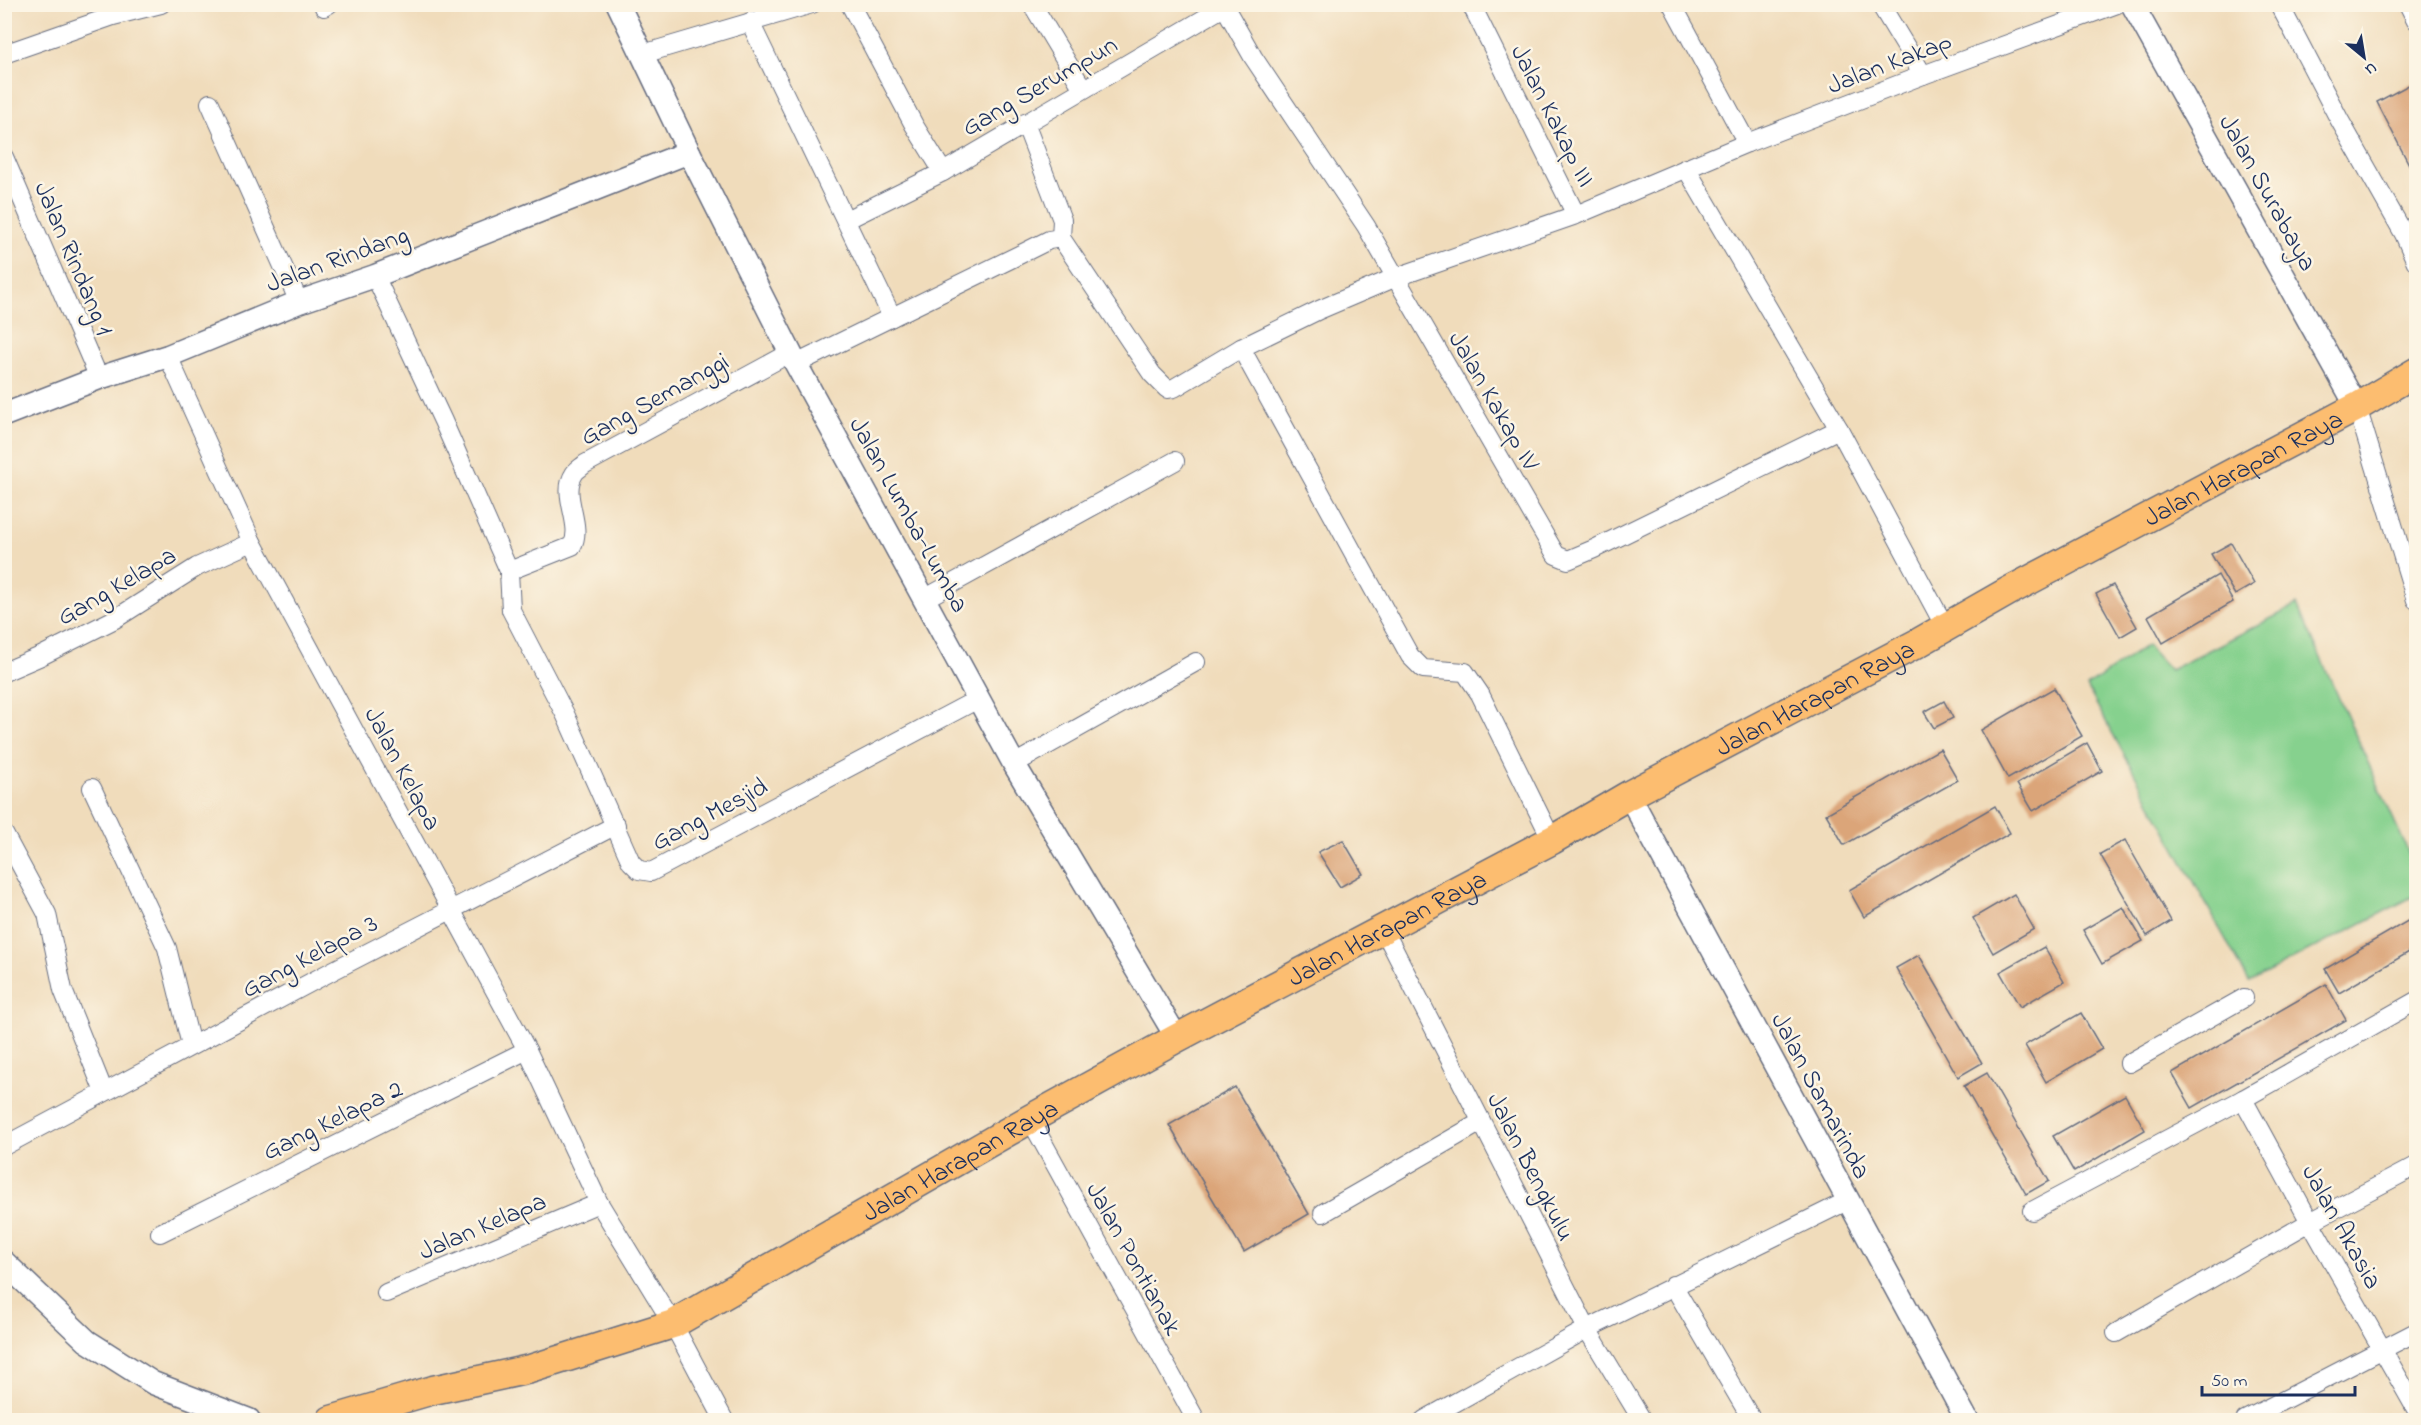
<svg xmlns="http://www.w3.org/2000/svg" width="2421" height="1425" font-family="'Indie Flower',sans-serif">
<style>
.green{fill:#86d18e;stroke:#508076;stroke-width:1.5}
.building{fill:#dba579}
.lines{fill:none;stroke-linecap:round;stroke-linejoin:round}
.minor-casing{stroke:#666c7f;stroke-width:20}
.tertiary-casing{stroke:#666c7f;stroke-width:25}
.primary-casing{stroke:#666c7f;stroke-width:31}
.minor{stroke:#fff;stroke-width:18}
.tertiary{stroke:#fff;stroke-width:22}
.primary{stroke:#fcbd6f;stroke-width:28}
.labels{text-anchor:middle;stroke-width:5;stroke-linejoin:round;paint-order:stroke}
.street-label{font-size:26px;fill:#1b2f5e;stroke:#fcf5e5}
</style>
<rect width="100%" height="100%" fill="#fcf5e5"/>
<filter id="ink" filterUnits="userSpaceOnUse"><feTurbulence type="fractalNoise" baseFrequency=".0167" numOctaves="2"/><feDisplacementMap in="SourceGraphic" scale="12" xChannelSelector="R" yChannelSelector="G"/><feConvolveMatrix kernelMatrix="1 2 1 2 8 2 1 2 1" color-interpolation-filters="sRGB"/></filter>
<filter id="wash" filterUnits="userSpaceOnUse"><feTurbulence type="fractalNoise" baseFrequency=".008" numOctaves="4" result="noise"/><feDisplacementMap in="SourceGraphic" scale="24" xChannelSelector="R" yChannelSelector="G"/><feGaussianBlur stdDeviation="1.35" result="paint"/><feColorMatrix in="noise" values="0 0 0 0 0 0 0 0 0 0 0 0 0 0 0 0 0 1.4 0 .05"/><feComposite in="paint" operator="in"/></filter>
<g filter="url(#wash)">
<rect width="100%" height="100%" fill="#f0dcbb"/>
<!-- green -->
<polygon class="green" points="2297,605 2416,869 2416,895 2249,982 2087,687 2147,645 2170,670"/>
<g id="blocks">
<!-- building -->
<g class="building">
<polygon points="2416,81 2416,178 2377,102"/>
<polygon points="2231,543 2254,584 2235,595 2211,554"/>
<polygon points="2218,575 2233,602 2163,643 2148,616"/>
<polygon points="2113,585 2137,627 2120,637 2096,594"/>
<polygon points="2054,688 2082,736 2008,779 1981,730"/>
<polygon points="1944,701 1953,718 1934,728 1924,712"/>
<polygon points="2087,743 2102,771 2033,811 2017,784"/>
<polygon points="1940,749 1958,780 1844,845 1826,814"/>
<polygon points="1995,806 2010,833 1864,917 1849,890"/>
<polygon points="1343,840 1363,874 1340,887 1318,852"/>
<polygon points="2125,840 2171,921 2147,936 2100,854"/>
<polygon points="2014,894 2034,929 1993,953 1973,918"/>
<polygon points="2123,907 2143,941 2102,964 2083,930"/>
<polygon points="2416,916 2416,948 2339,993 2325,969"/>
<polygon points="2044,947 2064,982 2020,1007 2000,972"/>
<polygon points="1919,955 1982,1063 1958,1077 1896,968"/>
<polygon points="2326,984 2346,1020 2192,1108 2172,1073"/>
<polygon points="2081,1013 2102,1049 2046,1082 2025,1045"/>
<polygon points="1987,1073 2049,1181 2026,1194 1964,1086"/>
<polygon points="1235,1087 1309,1214 1244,1252 1169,1125"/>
<polygon points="2125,1095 2145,1130 2074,1172 2053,1136"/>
</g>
</g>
</g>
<g filter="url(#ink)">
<use href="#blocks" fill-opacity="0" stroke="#666c7f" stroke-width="1.5"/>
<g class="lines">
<defs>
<g id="minor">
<polyline points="1032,4 1083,89"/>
<polyline points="1223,4 1253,57 1366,226 1556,555 1568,560 1594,549 1839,429"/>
<polyline points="1471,4 1576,215"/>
<polyline points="1672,4 1747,143"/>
<polyline points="1880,4 1923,75"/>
<polyline points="2279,4 2339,119 2404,234 2416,262"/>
<polyline points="2408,4 2416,20"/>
<polyline points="324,7 329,4"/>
<polyline points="750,22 892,317"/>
<polyline points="4,54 113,16 161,4"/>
<polyline points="643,54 812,4"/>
<polyline points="210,103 299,302"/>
<polyline points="1025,123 1062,220 1061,238"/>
<polyline points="4,157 99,378"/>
<polyline points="1686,168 1839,429 1945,627"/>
<polyline points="943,172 1224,7"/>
<polyline points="846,220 943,172 914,125 850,4"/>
<polyline points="375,276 443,421 509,571 511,610 565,714 631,862 639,870 651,872 978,699"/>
<polyline points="1241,348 1410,656 1423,669 1465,672 1480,694 1552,840"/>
<polyline points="168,356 252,542 527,1050 599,1203 673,1324 724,1420"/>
<polyline points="796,364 1025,252 1049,240 1061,238 1152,374 1167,389 1174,388 1241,348 1319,310 1394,278 1576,215 1747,143 1923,75 2117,4"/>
<polyline points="2357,407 2416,600"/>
<path d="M509,571L572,546C584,525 560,495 574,474C576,470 582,467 585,464L790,353"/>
<polyline points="924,599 1175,461"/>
<polyline points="4,672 41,656 115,619 197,567 252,542"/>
<polyline points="1014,764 1196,662"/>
<polyline points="92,788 167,948 191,1045"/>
<polyline points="4,834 47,914 63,990 104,1092"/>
<polyline points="1384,930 1587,1329 1642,1420"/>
<polyline points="2129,1063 2244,998"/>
<polyline points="2243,1099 2310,1222 2416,1409"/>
<polyline points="1030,1119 1196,1420"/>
<polyline points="4,1146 334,970 616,825"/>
<polyline points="2032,1211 2243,1099 2416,1001"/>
<polyline points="1323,1213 1481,1122"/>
<polyline points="160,1233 527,1050"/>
<polyline points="1673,1285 1752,1420"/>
<polyline points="386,1293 599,1203"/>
<polyline points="2116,1333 2310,1222 2416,1166"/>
<polyline points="1424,1420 1587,1329 1847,1201"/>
<polyline points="2245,1420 2416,1332"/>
</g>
<g id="tertiary">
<polyline points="618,4 689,152 796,364 1014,764 1177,1038"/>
<polyline points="2132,4 2357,407"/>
<polyline points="4,415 99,378 168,356 299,302 375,276 689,152"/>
<polyline points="1629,795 1967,1420"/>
<polyline points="4,1262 87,1341 153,1383 249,1420"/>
</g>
<g id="primary">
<path id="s1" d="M331,1420L433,1390L530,1369L673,1324L1030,1119L1177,1038L1552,840L1629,795L1918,643L2009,591L2357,407L2416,372"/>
</g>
</defs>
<!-- minor casing -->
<use href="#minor" class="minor-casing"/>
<!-- tertiary casing -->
<use href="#tertiary" class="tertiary-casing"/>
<!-- primary casing -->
<use href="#primary" class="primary-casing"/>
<!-- minor -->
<use href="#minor" class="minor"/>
<!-- tertiary -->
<use href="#tertiary" class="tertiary"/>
<!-- primary -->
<use href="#primary" class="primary"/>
</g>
</g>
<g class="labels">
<!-- street labels -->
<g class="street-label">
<text transform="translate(1889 62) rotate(-21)" y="9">Jalan Kakap</text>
<text transform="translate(1039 85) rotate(-30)" y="9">Gang Serumpun</text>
<text transform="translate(1554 115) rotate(63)" y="9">Jalan Kakap III</text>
<text transform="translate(2269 192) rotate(61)" y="9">Jalan Surabaya</text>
<text transform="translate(75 258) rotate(67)" y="9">Jalan Rindang 1</text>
<text transform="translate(337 258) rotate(-20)" y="9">Jalan Rindang</text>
<text transform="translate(654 398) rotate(-29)" y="9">Gang Semanggi</text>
<text transform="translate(1495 400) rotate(60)" y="9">Jalan Kakap IV</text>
<text dy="9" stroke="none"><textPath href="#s1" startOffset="2144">Jalan Harapan Raya</textPath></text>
<text transform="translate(910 514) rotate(61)" y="9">Jalan Lumba-Lumba</text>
<text transform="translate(116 585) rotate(-30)" y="9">Gang Kelapa</text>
<text dy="9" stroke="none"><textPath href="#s1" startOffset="1658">Jalan Harapan Raya</textPath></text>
<text transform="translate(404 768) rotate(62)" y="9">Jalan Kelapa</text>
<text transform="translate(709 813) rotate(-28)" y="9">Gang Mesjid</text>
<text dy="9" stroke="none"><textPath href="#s1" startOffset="1172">Jalan Harapan Raya</textPath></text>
<text transform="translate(309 955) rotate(-28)" y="9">Gang Kelapa 3</text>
<text transform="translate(1822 1095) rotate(62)" y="9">Jalan Samarinda</text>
<text transform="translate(332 1119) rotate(-26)" y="9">Gang Kelapa 2</text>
<text dy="9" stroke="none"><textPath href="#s1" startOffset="686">Jalan Harapan Raya</textPath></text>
<text transform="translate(1532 1166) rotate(63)" y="9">Jalan Bengkulu</text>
<text transform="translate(482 1225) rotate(-23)" y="9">Jalan Kelapa</text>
<text transform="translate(2343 1226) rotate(61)" y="9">Jalan Akasia</text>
<text transform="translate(1135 1258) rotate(61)" y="9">Jalan Pontianak</text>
</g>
</g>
<!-- margin -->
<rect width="2421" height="1425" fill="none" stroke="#fcf5e5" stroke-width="24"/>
<!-- north arrow -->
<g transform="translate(2364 57) rotate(150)" stroke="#fcf5e5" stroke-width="4.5" paint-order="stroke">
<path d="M0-4.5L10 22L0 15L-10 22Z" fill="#1b2f5e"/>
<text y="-9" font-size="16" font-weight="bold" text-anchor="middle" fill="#1b2f5e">U</text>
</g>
<!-- scale -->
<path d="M2202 1386v9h153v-9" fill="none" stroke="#1b2f5e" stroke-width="3"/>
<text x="2211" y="1386" font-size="18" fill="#1b2f5e" stroke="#fcf5e5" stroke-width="4.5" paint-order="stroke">50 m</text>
</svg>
